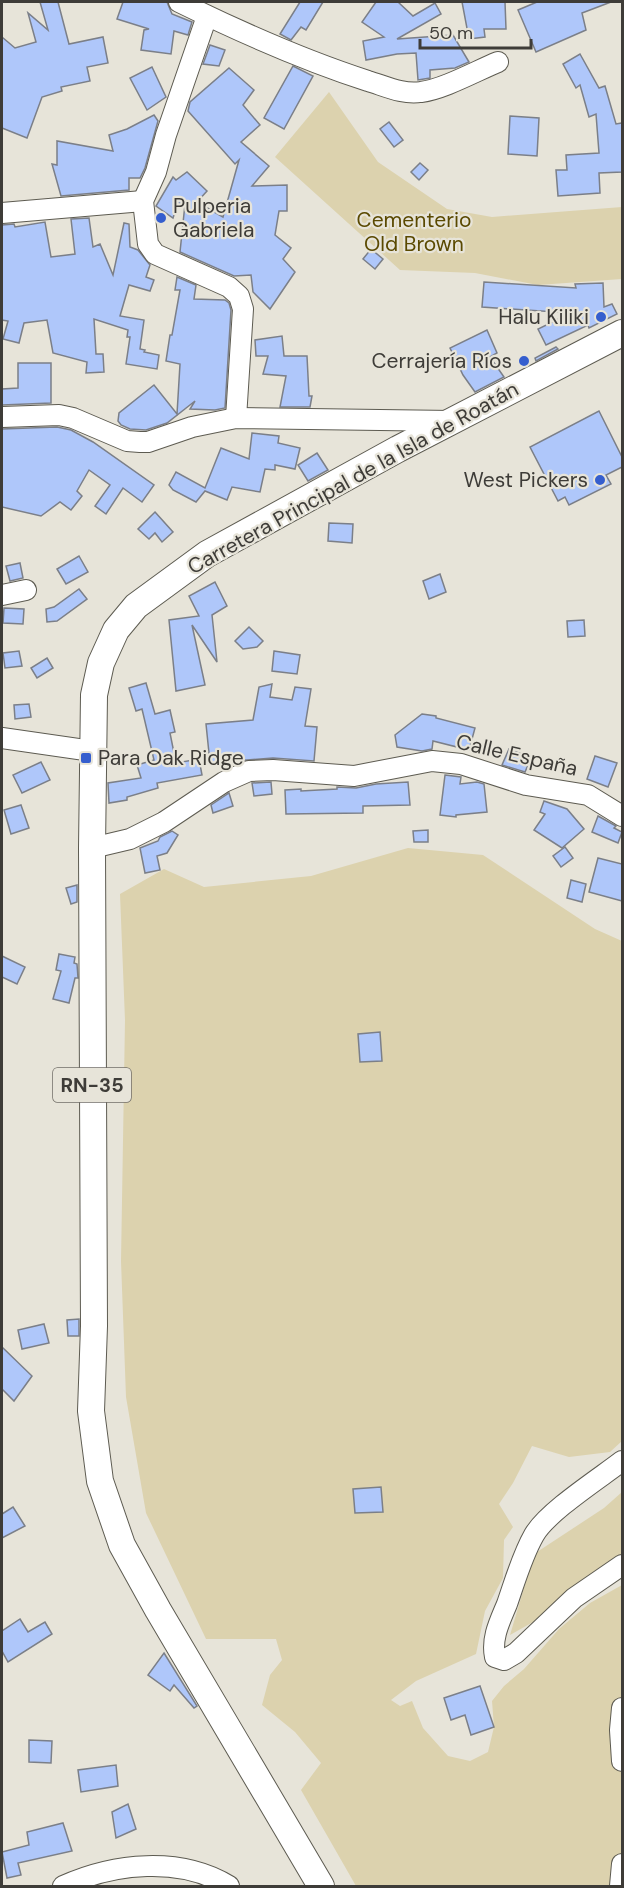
<svg xmlns="http://www.w3.org/2000/svg" width="624" height="1888" font-family="'DM Sans',sans-serif">
<style>
.green{fill:#dcd2ae}
.building{fill:#afc7fa;stroke:#7b7f88;stroke-width:1.5}
.lines{fill:none;stroke-linecap:round;stroke-linejoin:round}
.minor-casing{stroke:#5d5b51;stroke-width:22}
.major-casing{stroke:#5d5b51;stroke-width:28}
.minor{stroke:#fff;stroke-width:20}
.major{stroke:#fff;stroke-width:26}
.poi-dot{fill:#355ece;stroke:#e7e4d9;stroke-width:2}
.labels{text-anchor:middle;stroke-width:4.5;stroke-linejoin:round;paint-order:stroke}
.shield{fill:#e7e4d9;stroke:#716e68;stroke-width:1.5}
.shield-label{font-size:20px;font-weight:bold;fill:#3e3c38}
.poi-label{font-size:21px;fill:#3e3c38;stroke:#e7e4d9;text-anchor:end}
.park-label{font-size:21px;fill:#5a4900;stroke:#e7e4d9}
.street-label{font-size:21px;fill:#3e3c38;stroke:#e7e4d9}
</style>
<rect width="100%" height="100%" fill="#e7e4d9"/>
<!-- green -->
<g class="green">
<polygon points="329,92 378,162 447,209 492,217 622,207 622,279 538,285 475,273 400,270 275,157"/>
<polygon points="408,848 483,855 595,929 622,941 622,1441 610,1452 569,1457 532,1446 513,1483 499,1504 513,1527 504,1540 503,1578 485,1611 476,1654 416,1681 391,1700 400,1706 412,1701 423,1728 448,1756 470,1761 488,1752 494,1727 492,1701 504,1686 524,1669 559,1629 590,1603 622,1585 622,1870 614,1886 356,1886 301,1790 321,1763 295,1732 262,1705 270,1675 282,1660 276,1639 206,1639 146,1513 126,1397 121,1261 125,1020 120,894 164,869 204,887 311,876"/>
<polygon points="622,1492 622,1557 549,1613 510,1635 534,1554 604,1508"/>
</g>
<!-- building -->
<g class="building">
<polygon points="40,2 58,2 69,44 103,37 108,63 87,67 90,81 61,87 62,91 42,97 27,138 2,128 2,37 15,48 36,42 28,13 48,30"/>
<polygon points="123,2 167,2 172,14 192,22 188,35 174,31 171,54 141,50 144,30 149,29 117,19"/>
<polygon points="300,2 323,2 306,30 301,27 291,40 280,34"/>
<polygon points="376,2 398,2 413,16 435,3 441,14 397,39 453,35 469,62 455,68 430,70 430,78 418,80 416,53 397,54 366,60 363,41 384,37 362,22"/>
<polygon points="462,2 505,2 506,29 484,29 485,37 469,39"/>
<polygon points="537,2 611,2 582,13 586,30 536,52 518,10"/>
<polygon points="210,45 225,50 219,66 203,64"/>
<polygon points="580,54 599,88 605,86 616,124 622,123 622,172 599,173 600,193 558,196 556,170 567,170 566,155 599,153 596,114 589,117 580,85 576,88 563,64"/>
<polygon points="293,66 313,76 284,129 264,118"/>
<polygon points="152,67 166,97 147,110 130,78"/>
<polygon points="229,68 254,90 243,105 260,125 241,142 269,166 252,186 287,185 287,211 279,211 275,235 291,248 283,259 295,272 270,309 253,292 251,275 234,276 180,252 185,204 178,203 173,218 156,206 173,177 176,180 187,172 207,191 197,202 223,217 239,160 235,164 188,111 190,102"/>
<polygon points="154,115 158,121 145,168 140,178 129,178 129,190 61,196 52,164 57,165 57,141 113,151 109,135 127,129"/>
<polygon points="510,116 539,118 537,156 508,154"/>
<polygon points="389,122 403,140 394,147 380,129"/>
<polygon points="420,163 428,170 419,180 411,172"/>
<polygon points="89,218 93,247 100,244 113,275 124,223 129,224 130,247 138,250 150,265 146,277 154,280 150,291 129,285 120,316 144,320 140,349 145,350 144,352 159,355 157,369 126,364 130,337 127,337 128,330 94,319 96,354 103,354 104,372 86,373 87,362 53,353 47,320 24,323 19,343 3,339 8,321 2,320 2,225 14,224 15,227 45,222 51,257 75,254 71,219"/>
<polygon points="371,249 383,259 375,269 363,259"/>
<polygon points="177,277 196,285 194,299 225,300 229,303 231,310 225,408 215,410 190,409 195,401 167,423 146,430 130,429 121,425 118,421 119,413 154,385 177,414 180,364 166,361 170,335 172,335 180,290 175,290"/>
<polygon points="484,282 576,288 575,284 603,283 604,307 612,304 617,314 589,328 588,325 546,345 538,329 571,313 482,307"/>
<polygon points="487,330 497,353 490,357 504,377 475,392 463,375 450,348"/>
<polygon points="282,336 284,356 307,356 309,396 312,396 310,407 280,407 286,376 263,374 268,356 256,356 255,340"/>
<polygon points="556,347 558,349 536,361 535,358"/>
<polygon points="18,363 51,363 51,403 2,405 2,389 18,388"/>
<polygon points="599,411 622,457 622,467 606,475 611,484 569,505 565,497 558,501 530,447"/>
<polygon points="57,427 71,430 93,442 154,485 142,502 123,488 106,514 95,506 110,485 89,470 77,491 82,496 71,510 60,502 41,516 2,507 2,429"/>
<polygon points="252,433 279,436 278,443 300,448 295,469 275,465 275,470 265,469 260,492 232,487 227,500 205,491 196,502 173,490 169,485 176,472 205,488 221,448 249,459"/>
<polygon points="317,453 328,470 308,481 298,465"/>
<polygon points="155,512 173,532 162,542 155,533 149,539 138,529"/>
<polygon points="329,523 353,524 352,543 328,541"/>
<polygon points="79,556 88,572 66,584 57,569"/>
<polygon points="20,563 23,578 10,581 6,566"/>
<polygon points="440,574 446,592 429,599 423,581"/>
<polygon points="215,582 227,606 212,615 217,662 192,625 205,685 176,691 169,620 199,616 189,596"/>
<polygon points="79,589 87,599 57,621 47,622 46,609 54,607"/>
<polygon points="4,608 24,609 23,624 3,623"/>
<polygon points="584,620 585,636 568,637 567,621"/>
<polygon points="249,627 263,641 257,647 243,649 235,641"/>
<polygon points="19,651 22,666 5,668 3,653"/>
<polygon points="274,651 300,655 297,674 272,671"/>
<polygon points="47,658 53,668 37,678 31,668"/>
<polygon points="146,683 155,714 170,710 175,732 170,733 176,763 199,759 202,775 157,783 158,788 127,797 127,800 109,803 108,783 141,778 137,765 154,760 142,709 136,711 129,688"/>
<polygon points="272,684 270,697 292,700 295,687 311,689 305,726 317,727 314,761 273,758 210,763 206,724 253,720 259,687"/>
<polygon points="29,704 31,717 15,719 14,705"/>
<polygon points="422,714 436,716 436,718 475,728 469,750 433,741 432,749 422,751 397,747 395,735"/>
<polygon points="509,749 531,758 525,772 502,765"/>
<polygon points="595,756 617,763 608,787 587,779"/>
<polygon points="41,762 50,780 22,793 13,775"/>
<polygon points="445,775 461,777 460,784 477,782 484,784 487,812 456,815 456,817 440,815"/>
<polygon points="271,782 272,794 254,796 252,783"/>
<polygon points="408,782 410,805 363,806 363,813 286,814 285,790 301,789 301,791 337,789 337,787 356,788 376,784"/>
<polygon points="229,793 233,806 213,813 211,805"/>
<polygon points="544,801 567,809 584,829 562,848 534,830 545,814 540,812"/>
<polygon points="21,805 29,828 11,834 4,810"/>
<polygon points="598,816 616,826 614,828 622,832 618,843 592,832"/>
<polygon points="428,830 428,842 414,842 413,831"/>
<polygon points="172,831 178,835 167,853 157,856 160,870 145,873 140,848 158,841 160,837"/>
<polygon points="565,847 573,858 561,867 553,856"/>
<polygon points="598,858 622,864 622,901 589,892"/>
<polygon points="571,880 586,884 582,902 567,898"/>
<polygon points="77,885 77,902 71,904 66,888"/>
<polygon points="59,954 75,957 74,963 77,964 78,978 75,978 69,1003 53,999 61,971 56,970"/>
<polygon points="2,956 25,967 17,984 2,977"/>
<polygon points="380,1032 382,1061 360,1062 358,1034"/>
<polygon points="79,1319 79,1336 68,1336 67,1320"/>
<polygon points="44,1324 49,1343 22,1349 18,1330"/>
<polygon points="2,1347 32,1376 14,1401 2,1389"/>
<polygon points="381,1487 383,1512 355,1513 353,1489"/>
<polygon points="13,1507 25,1526 2,1538 2,1514"/>
<polygon points="20,1619 28,1632 45,1622 52,1634 8,1662 2,1651 2,1631"/>
<polygon points="164,1653 197,1706 194,1708 174,1685 170,1691 148,1675"/>
<polygon points="480,1686 494,1727 471,1735 465,1715 451,1720 444,1698"/>
<polygon points="29,1740 52,1741 51,1763 29,1762"/>
<polygon points="116,1765 118,1786 81,1792 78,1770"/>
<polygon points="128,1804 136,1829 116,1838 112,1812"/>
<polygon points="63,1823 72,1851 18,1863 21,1875 7,1878 2,1852 29,1845 27,1832"/>
</g>
<g class="lines">
<defs>
<g id="minor">
<path d="M179,2C240,32 303,60 368,81C385,86 403,95 421,92C444,89 476,71 498,62"/>
<polyline points="207,16 166,135 156,172 143,201 148,244 155,254 229,287 239,296 243,309 236,418"/>
<polyline points="2,213 143,201"/>
<polyline points="2,417 59,415 73,418 127,441 140,442 148,442 192,427 236,418 452,421"/>
<polyline points="2,595 26,590"/>
<polyline points="2,738 92,751"/>
<polyline points="92,848 130,839 164,822 224,782 249,771 273,770 354,776 432,761 461,764 526,785 588,795 622,816"/>
<path d="M622,1461C600,1478 547,1512 534,1535C522,1556 515,1581 507,1604C500,1621 491,1638 495,1657L504,1660L516,1653L574,1598L622,1565"/>
<polyline points="622,1708 620,1730 622,1761"/>
<path d="M63,1886C114,1863 180,1856 229,1886"/>
<polyline points="620,1886 622,1864"/>
</g>
<polyline id="major" points="321,1886 158,1610 122,1545 100,1481 91,1411 94,1326 92,848 94,695 101,663 116,630 136,606 207,554 398,449 622,333"/>
</defs>
<!-- minor casing -->
<use href="#minor" class="minor-casing"/>
<!-- major casing -->
<use href="#major" class="major-casing"/>
<!-- minor -->
<use href="#minor" class="minor"/>
<!-- major -->
<use href="#major" class="major"/>
</g>
<!-- markers -->
<g class="poi-dot">
<circle cx="161" cy="218" r="6"/>
<circle cx="601" cy="317" r="6"/>
<circle cx="524" cy="361" r="6"/>
<circle cx="600" cy="480" r="6"/>
<rect x="80" y="752" width="12" height="12" rx="3"/>
</g>
<g class="labels">
<!-- shield labels -->
<rect class="shield" x="53" y="1068" width="78" height="34" rx="4.5"/>
<g class="shield-label">
<text x="92" y="1092">RN-35</text>
</g>
<!-- poi labels -->
<g class="poi-label">
<text x="173" y="213" text-anchor="start">Pulperia<tspan x="173" dy="24">Gabriela</tspan></text>
<text x="589" y="324">Halu Kiliki</text>
<text x="512" y="368">Cerrajería Ríos</text>
<text x="588" y="487">West Pickers</text>
<text x="98" y="765" text-anchor="start">Para Oak Ridge</text>
</g>
<!-- park labels -->
<g class="park-label">
<text x="414" y="227">Cementerio<tspan x="414" dy="24">Old Brown</tspan></text>
</g>
<!-- street labels -->
<g class="street-label">
<text transform="translate(353 478) rotate(-29)" y="7">Carretera Principal de la Isla de Roatán</text>
<text transform="translate(517 755) rotate(13)" y="7">Calle España</text>
</g>
</g>
<!-- border -->
<rect width="624" height="1888" fill="none" stroke="#3e3c38" stroke-width="6"/>
<!-- scale -->
<path d="M420 39v9h111v-9" fill="none" stroke="#3e3c38" stroke-width="3"/>
<text x="429" y="39" font-size="18" fill="#3e3c38" stroke="#e7e4d9" stroke-width="4.5" paint-order="stroke">50 m</text>
</svg>
